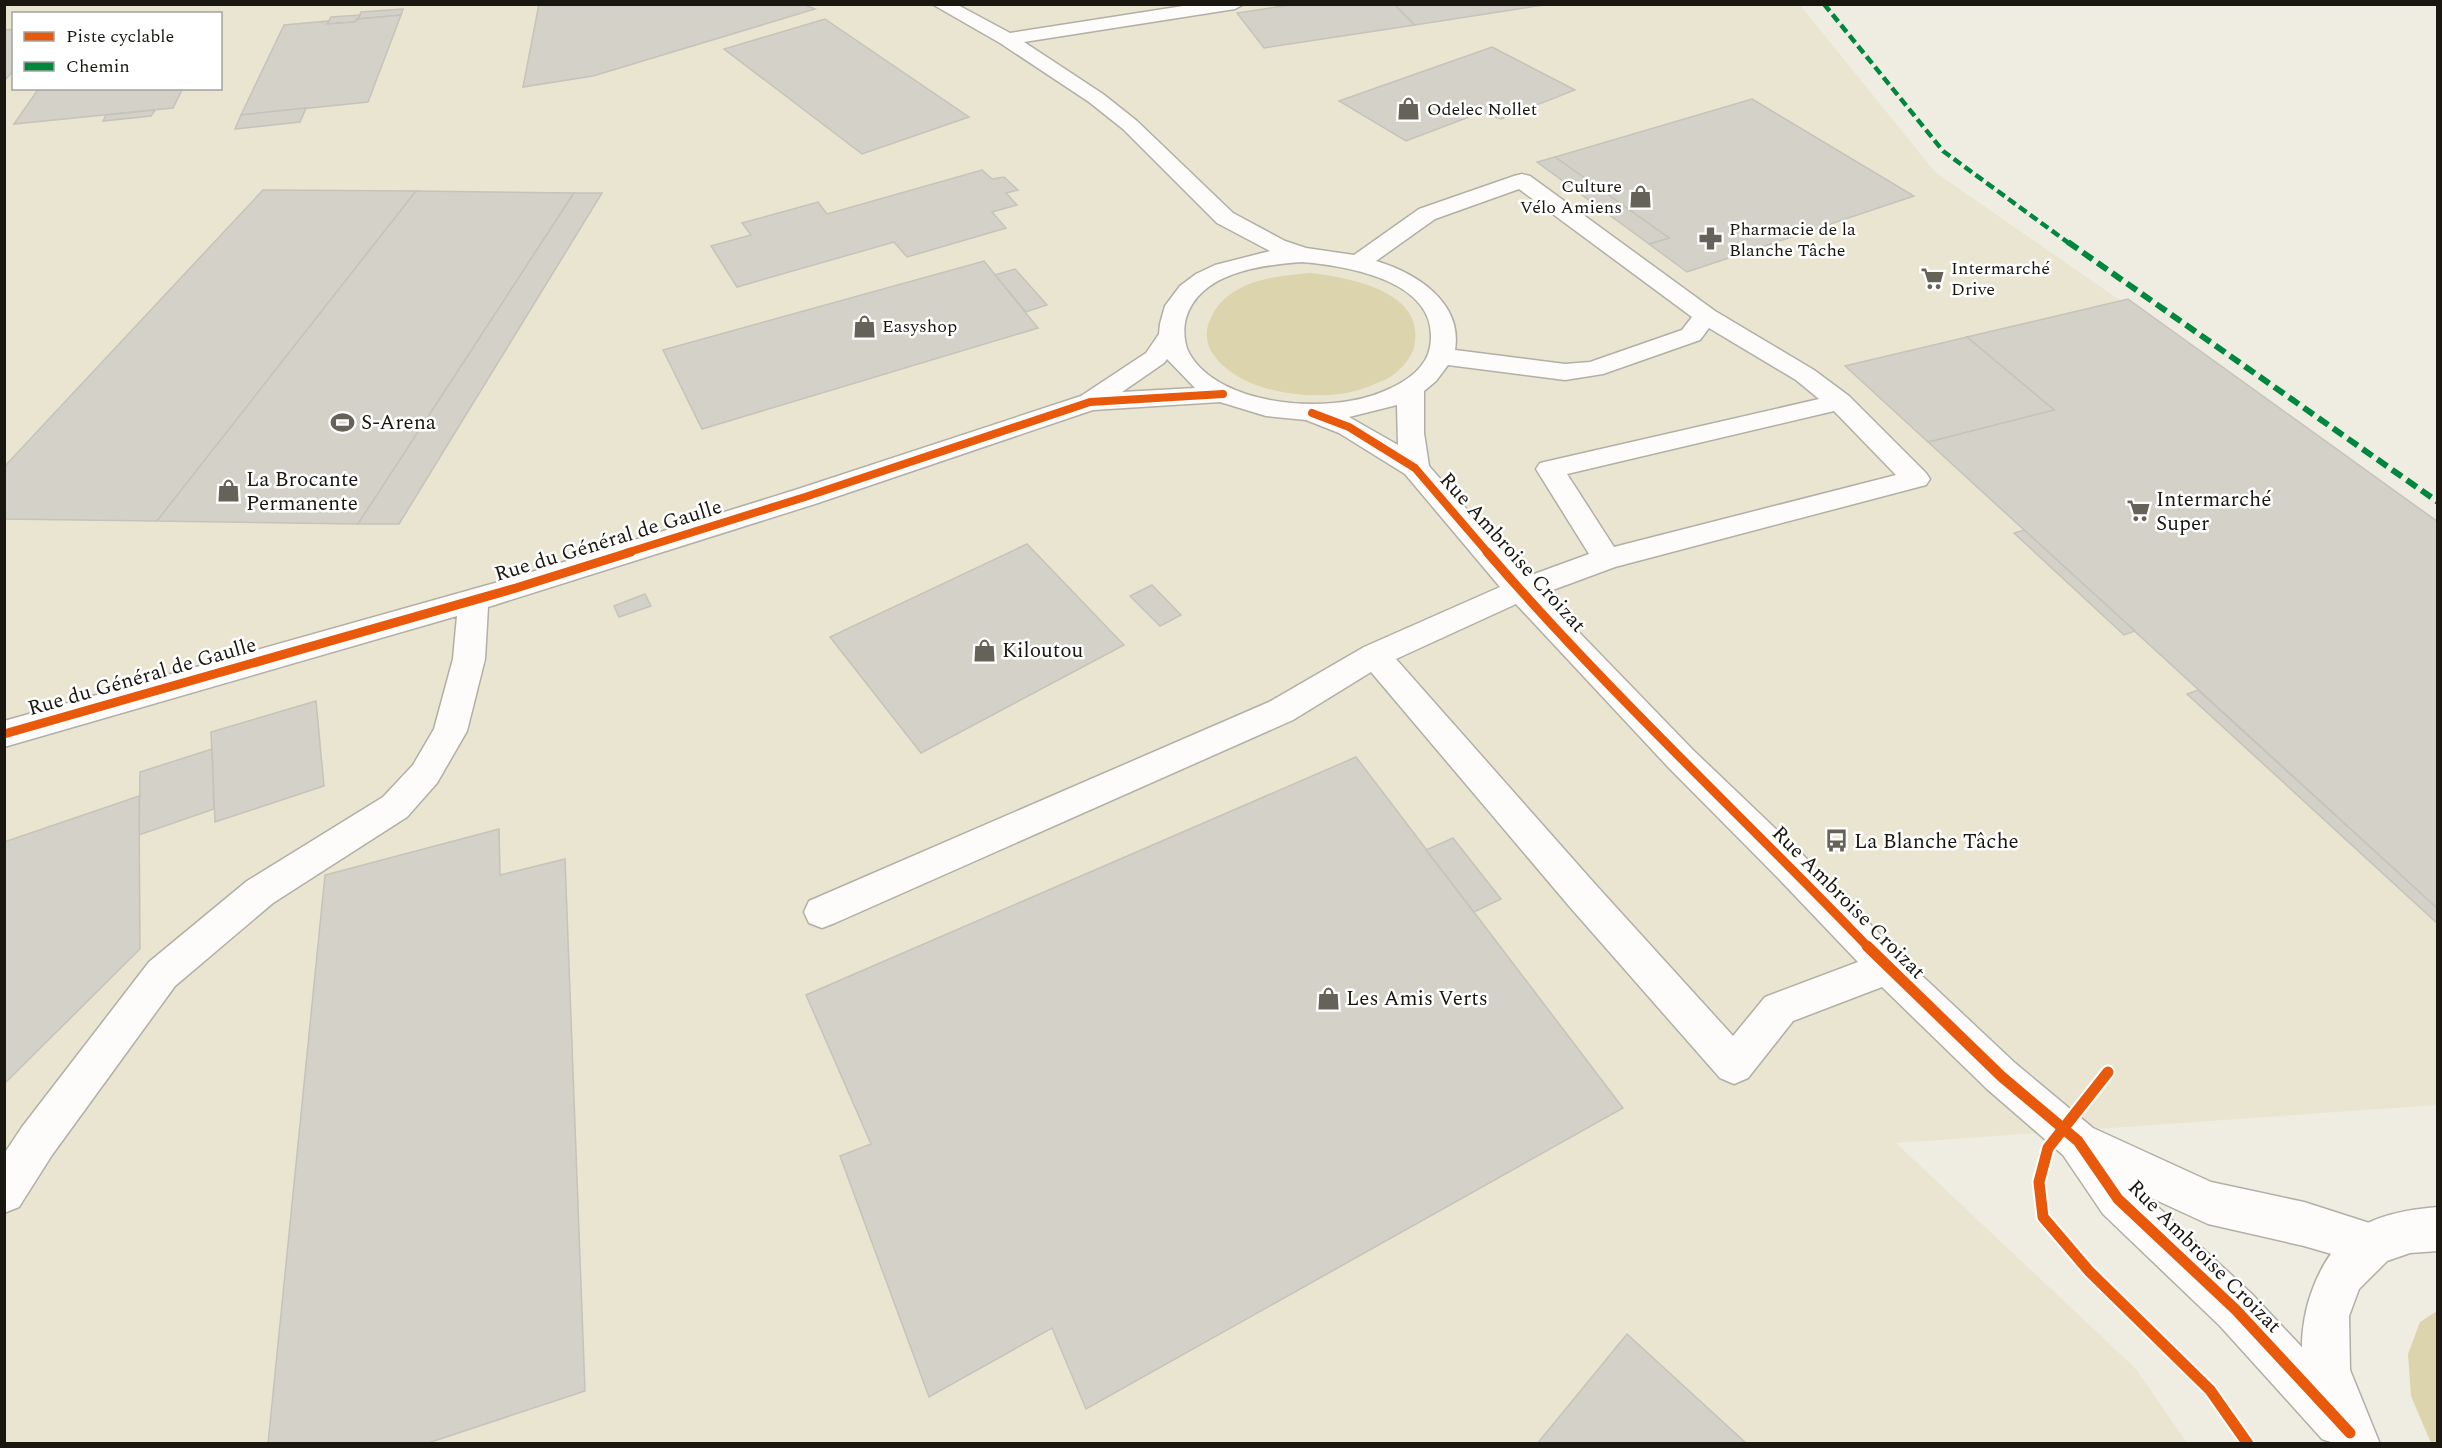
<svg xmlns="http://www.w3.org/2000/svg" width="2442" height="1448" font-family="Spectral,serif">
<style>
.built{fill:#eae5d0;fill-rule:evenodd}
.green{fill:#dcd4ac}
.building{fill:#d3d1c8;stroke:#c5c3ba;stroke-width:1.5}
.lines{fill:none;stroke-linecap:round;stroke-linejoin:round}
.minor-casing{stroke:#b1afa6;stroke-width:3}
.major-casing{stroke:#b1afa6;stroke-width:3}
.minor{fill:#fdfcfa;fill-rule:evenodd}
.major{fill:#fdfcfa;fill-rule:evenodd}
.quiet-far1{stroke:#00873e;stroke-width:4.5;stroke-dasharray:9 4.5;stroke-linecap:butt}
.quiet{stroke:#00873e;stroke-width:6;stroke-dasharray:12 6;stroke-linecap:butt}
.cycleway-far2-casing{stroke:#fff;stroke-width:10}
.cycleway-far1-casing{stroke:#fff;stroke-width:13}
.cycleway-casing{stroke:#fff;stroke-width:15}
.cycleway-far2{stroke:#e8590c;stroke-width:8}
.cycleway-far1{stroke:#e8590c;stroke-width:9}
.cycleway{stroke:#e8590c;stroke-width:11}
.labels{text-anchor:middle;stroke-width:5;stroke-linejoin:round;paint-order:stroke}
.far-poi-label{font-size:18px;fill:#191710;stroke:#fff;text-anchor:start}
.poi-label{font-size:21px;fill:#191710;stroke:#fff;text-anchor:start}
.street-label{font-size:21px;fill:#191710;stroke:#fff}
</style>
<rect width="100%" height="100%" fill="#efede1"/>
<!-- built -->
<path class="built" d="M5,5H1800L1935,172L2437,520V1105L1896,1143L2136,1369L2187,1443L5,1444ZM14,14H220V88H14Z"/>
<!-- green -->
<g class="green">
<path d="M1311,273C1350,278 1427,291 1414,347C1411,360 1397,374 1385,380C1375,383 1365,389 1355,391C1313,402 1239,393 1213,354C1206,345 1205,330 1210,320C1226,281 1273,276 1311,273Z"/>
<polygon points="2437,1311 2437,1443 2431,1443 2411,1396 2408,1354 2420,1322"/>
</g>
<!-- building -->
<g class="building">
<polygon points="539,4 802,4 815,9 593,76 523,87"/>
<polygon points="1297,4 1394,4 1415,25 1264,48 1237,13"/>
<polygon points="1394,4 1550,4 1415,25"/>
<polygon points="403,9 401,15 358,19 361,12"/>
<polygon points="360,15 355,22 327,24 331,17"/>
<polygon points="401,15 368,102 241,115 284,25 329,21 327,24 355,22 358,19"/>
<polygon points="825,19 969,117 862,154 724,49"/>
<polygon points="14,29 14,70 4,81 4,30"/>
<polygon points="1492,47 1575,90 1501,119 1482,112 1406,141 1339,101"/>
<polygon points="39,88 183,88 173,108 14,124"/>
<polygon points="1752,99 1914,196 1687,272 1649,244 1669,238 1555,157"/>
<polygon points="306,108 300,122 235,129 241,115"/>
<polygon points="155,110 151,116 103,121 106,115"/>
<polygon points="1555,157 1669,238 1649,244 1537,162"/>
<polygon points="982,170 992,179 1004,177 1018,190 1006,193 1017,205 992,212 1006,228 907,257 894,242 737,287 711,246 751,235 742,223 818,202 827,214"/>
<polygon points="263,190 416,191 157,521 4,519 4,467"/>
<polygon points="416,191 574,193 358,524 157,521"/>
<polygon points="574,193 602,193 399,524 358,524"/>
<polygon points="984,261 1038,328 702,429 663,350"/>
<polygon points="1015,269 1047,305 1026,312 995,275"/>
<polygon points="2128,299 2438,522 2438,909 1928,442 2054,410 1967,337"/>
<polygon points="1967,337 2054,410 1928,442 1845,366"/>
<polygon points="2024,530 2135,631 2124,635 2014,533"/>
<polygon points="1027,544 1124,645 921,753 830,637"/>
<polygon points="1152,585 1181,615 1160,626 1130,596"/>
<polygon points="645,594 651,606 619,617 614,606"/>
<polygon points="2198,690 2438,909 2438,924 2187,694"/>
<polygon points="316,701 324,786 215,822 211,732"/>
<polygon points="212,749 214,809 139,835 140,772"/>
<polygon points="1356,757 1623,1108 1086,1409 1052,1328 929,1397 840,1156 871,1144 806,995"/>
<polygon points="139,796 140,949 4,1084 4,842"/>
<polygon points="499,829 500,875 565,859 585,1391 425,1444 268,1444 325,875"/>
<polygon points="1453,838 1501,899 1474,912 1426,850"/>
<polygon points="1627,1334 1747,1444 1537,1444"/>
</g>
<g class="lines">
<defs>
<path id="minor" d="M932,4H956L1010,33L1196,4H1244L1235,9L1024,42L1103,94L1137,121L1233,213L1285,241L1306,248L1354,255L1419,209L1514,176L1522,174L1530,176L1715,311L1814,370L1849,396L1926,473L1930,479L1926,485L1615,567L1542,594L1693,750L1804,856L1901,956L2015,1063L2093,1128L2211,1182L2304,1202L2388,1229L2395,1244L2388,1259L2373,1266L2304,1246L2208,1224L2145,1195L2252,1294L2356,1405L2363,1422L2356,1439C2343,1444 2335,1444 2322,1439L2220,1326L2103,1214L2063,1155L1987,1089L1882,987L1793,1021L1748,1078L1734,1084L1720,1078L1569,906L1371,672L1293,720L835,923L822,928L809,923L804,912L809,901L1269,702L1364,647L1500,587L1405,474L1339,433L1306,420L1266,416L1220,402L1093,410L815,504L488,607L485,659L467,731L437,783L407,817L273,903L175,986L52,1155L19,1207L4,1213V1154L22,1127L149,962L247,881L383,797L413,765L434,729L453,659L457,616L4,747V721L509,579L795,490L1081,396L1146,353L1159,334L1160,324L1165,306L1180,286L1196,274L1215,265L1270,251L1217,223L1123,129L1089,102L1000,43ZM1519,189L1692,317L1682,330L1590,362L1565,364L1455,350C1463,302 1416,273 1376,261L1435,219ZM1302,262C1348,266 1442,281 1430,347C1426,370 1402,384 1382,392C1331,414 1220,408 1189,353C1184,343 1183,329 1186,318C1200,272 1262,265 1302,262ZM1709,328L1796,380L1819,399L1540,463L1536,469L1589,554L1526,577L1429,466L1424,433V391L1436,381L1448,365L1565,380L1603,374L1700,340ZM1167,359L1195,388L1122,392L1164,363ZM1397,405L1398,445L1349,417ZM1834,411L1896,475L1614,547L1567,474ZM1516,604L1669,768L1778,878L1858,962L1765,997L1733,1036L1595,884L1396,659Z"/>
<path id="major" d="M2438,1207V1251L2410,1253L2387,1261L2359,1289L2349,1316L2350,1370L2380,1444H2331C2322,1422 2308,1393 2304,1370C2295,1323 2316,1254 2358,1228C2382,1214 2411,1209 2438,1207Z"/>
</defs>
<!-- minor casing -->
<use href="#minor" class="minor-casing"/>
<!-- major casing -->
<use href="#major" class="major-casing"/>
<!-- minor -->
<use href="#minor" class="minor"/>
<!-- major -->
<use href="#major" class="major"/>
<!-- quiet-far1 -->
<polyline class="quiet-far1" points="1824,4 1943,151 2070,244"/>
<!-- quiet -->
<polyline class="quiet" points="2068,242 2438,502"/>
<defs>
<g id="cycleway-far2">
<polyline points="1312,413 1349,427 1415,468 1488,553"/>
<polyline points="626,553 805,497 1090,402 1223,394"/>
</g>
<g id="cycleway-far1">
<path d="M1487,552C1607,691 1741,815 1868,947"/>
<polyline points="4,734 516,588 631,552"/>
</g>
<g id="cycleway">
<polyline points="1867,946 2001,1076 2078,1141 2118,1199 2236,1310 2350,1433"/>
<polyline points="2108,1072 2048,1148 2039,1182 2043,1217 2089,1271 2210,1390 2248,1444"/>
</g>
</defs>
<!-- cycleway-far2 casing -->
<use href="#cycleway-far2" class="cycleway-far2-casing"/>
<!-- cycleway-far1 casing -->
<use href="#cycleway-far1" class="cycleway-far1-casing"/>
<!-- cycleway casing -->
<use href="#cycleway" class="cycleway-casing"/>
<!-- cycleway-far2 -->
<use href="#cycleway-far2" class="cycleway-far2"/>
<!-- cycleway-far1 -->
<use href="#cycleway-far1" class="cycleway-far1"/>
<!-- cycleway -->
<use href="#cycleway" class="cycleway"/>
</g>
<!-- icons -->
<defs>
<symbol id="shop-bare" viewBox="-9 -9 18 18"><path d="M-5-2.5h2.3a2.7 3.5 0 0 1 5.4 0H5L5.5 6h-11ZM-1.5-2.5h3a1.5 2.3 0 0 0-3 0Z" fill="#646259" stroke="#fff" stroke-width="2.5" paint-order="stroke"/></symbol>
<symbol id="pharmacy-bare" viewBox="-9 -9 18 18"><path d="M-2-6h4v4h4v4h-4v4h-4v-4h-4v-4h4Z" fill="#646259" stroke="#fff" stroke-width="2.5" paint-order="stroke"/></symbol>
<symbol id="supermarket-bare" viewBox="-9 -9 18 18"><path d="M-6-5.5h2.5l.6 2H6L4.5 2H-2.5L-4.4-4H-6ZM-1.5 3.2a1.3 1.3 0 1 0 .1 0ZM3 3.2a1.3 1.3 0 1 0 .1 0Z" fill="#646259" stroke="#fff" stroke-width="2.5" paint-order="stroke"/></symbol>
<symbol id="stadium-bare" viewBox="-9 -9 18 18"><path d="M0-5a6.5 5 0 1 0 0 10a6.5 5 0 1 0 0-10ZM-3.5-1.8h7v3.6h-7Z" fill="#646259" stroke="#fff" stroke-width="2.5" paint-order="stroke"/></symbol>
<symbol id="bus-bare" viewBox="-9 -9 18 18"><path d="M-5-6H5V4H4V6H2V4H-2V6H-4V4H-5ZM-3.5-4V0h7V-4ZM-3.5 1.2v1.5H-2V1.2ZM2 1.2v1.5H3.5V1.2Z" fill="#646259" stroke="#fff" stroke-width="2.5" paint-order="stroke"/></symbol>
</defs>
<g fill-rule="evenodd">
<use href="#shop-bare" x="1392" y="92" width="33" height="33"/>
<use href="#shop-bare" x="1624" y="180" width="33" height="33"/>
<use href="#pharmacy-bare" x="1694" y="222" width="33" height="33"/>
<use href="#supermarket-bare" x="1916" y="262" width="33" height="33"/>
<use href="#shop-bare" x="848" y="310" width="33" height="33"/>
<use href="#stadium-bare" x="326" y="406" width="33" height="33"/>
<use href="#shop-bare" x="212" y="474" width="33" height="33"/>
<use href="#supermarket-bare" x="2122" y="494" width="33" height="33"/>
<use href="#shop-bare" x="968" y="634" width="33" height="33"/>
<use href="#bus-bare" x="1820" y="824" width="33" height="33"/>
<use href="#shop-bare" x="1312" y="982" width="33" height="33"/>
</g>
<g class="labels">
<!-- far-poi labels -->
<g class="far-poi-label">
<text x="1427" y="115">Odelec Nollet</text>
<text x="1622" y="192" text-anchor="end">Culture<tspan x="1622" dy="21">Vélo Amiens</tspan></text>
<text x="1729" y="235">Pharmacie de la<tspan x="1729" dy="21">Blanche Tâche</tspan></text>
<text x="1951" y="274">Intermarché<tspan x="1951" dy="21">Drive</tspan></text>
<text x="882" y="332">Easyshop</text>
</g>
<!-- poi labels -->
<g class="poi-label">
<text x="361" y="429">S-Arena</text>
<text x="246" y="486">La Brocante<tspan x="246" dy="24">Permanente</tspan></text>
<text x="2156" y="506">Intermarché<tspan x="2156" dy="24">Super</tspan></text>
<text x="1002" y="657">Kiloutou</text>
<text x="1854" y="848">La Blanche Tâche</text>
<text x="1346" y="1005">Les Amis Verts</text>
</g>
<!-- street labels -->
<g class="street-label">
<text transform="translate(608 540) rotate(-17)" y="7">Rue du Général de Gaulle</text>
<text transform="translate(1513 552) rotate(48)" y="7">Rue Ambroise Croizat</text>
<text transform="translate(142 676) rotate(-16)" y="7">Rue du Général de Gaulle</text>
<text transform="translate(1849 902) rotate(45)" y="7">Rue Ambroise Croizat</text>
<text transform="translate(2205 1256) rotate(45)" y="7">Rue Ambroise Croizat</text>
</g>
</g>
<!-- border -->
<rect width="2442" height="1448" fill="none" stroke="#191710" stroke-width="12"/>
<!-- legend -->
<rect x="12" y="12" width="210" height="78" fill="#ffffff" stroke="#a3a29f" stroke-width="1.5"/>
<rect x="24" y="32" width="30" height="9" fill="#e8590c" stroke="#a3a29f" stroke-width="1.5"/>
<text x="66" y="42" font-size="18" fill="#191710">Piste cyclable</text>
<rect x="24" y="62" width="30" height="9" fill="#00873e" stroke="#a3a29f" stroke-width="1.5"/>
<text x="66" y="72" font-size="18" fill="#191710">Chemin</text>
</svg>
